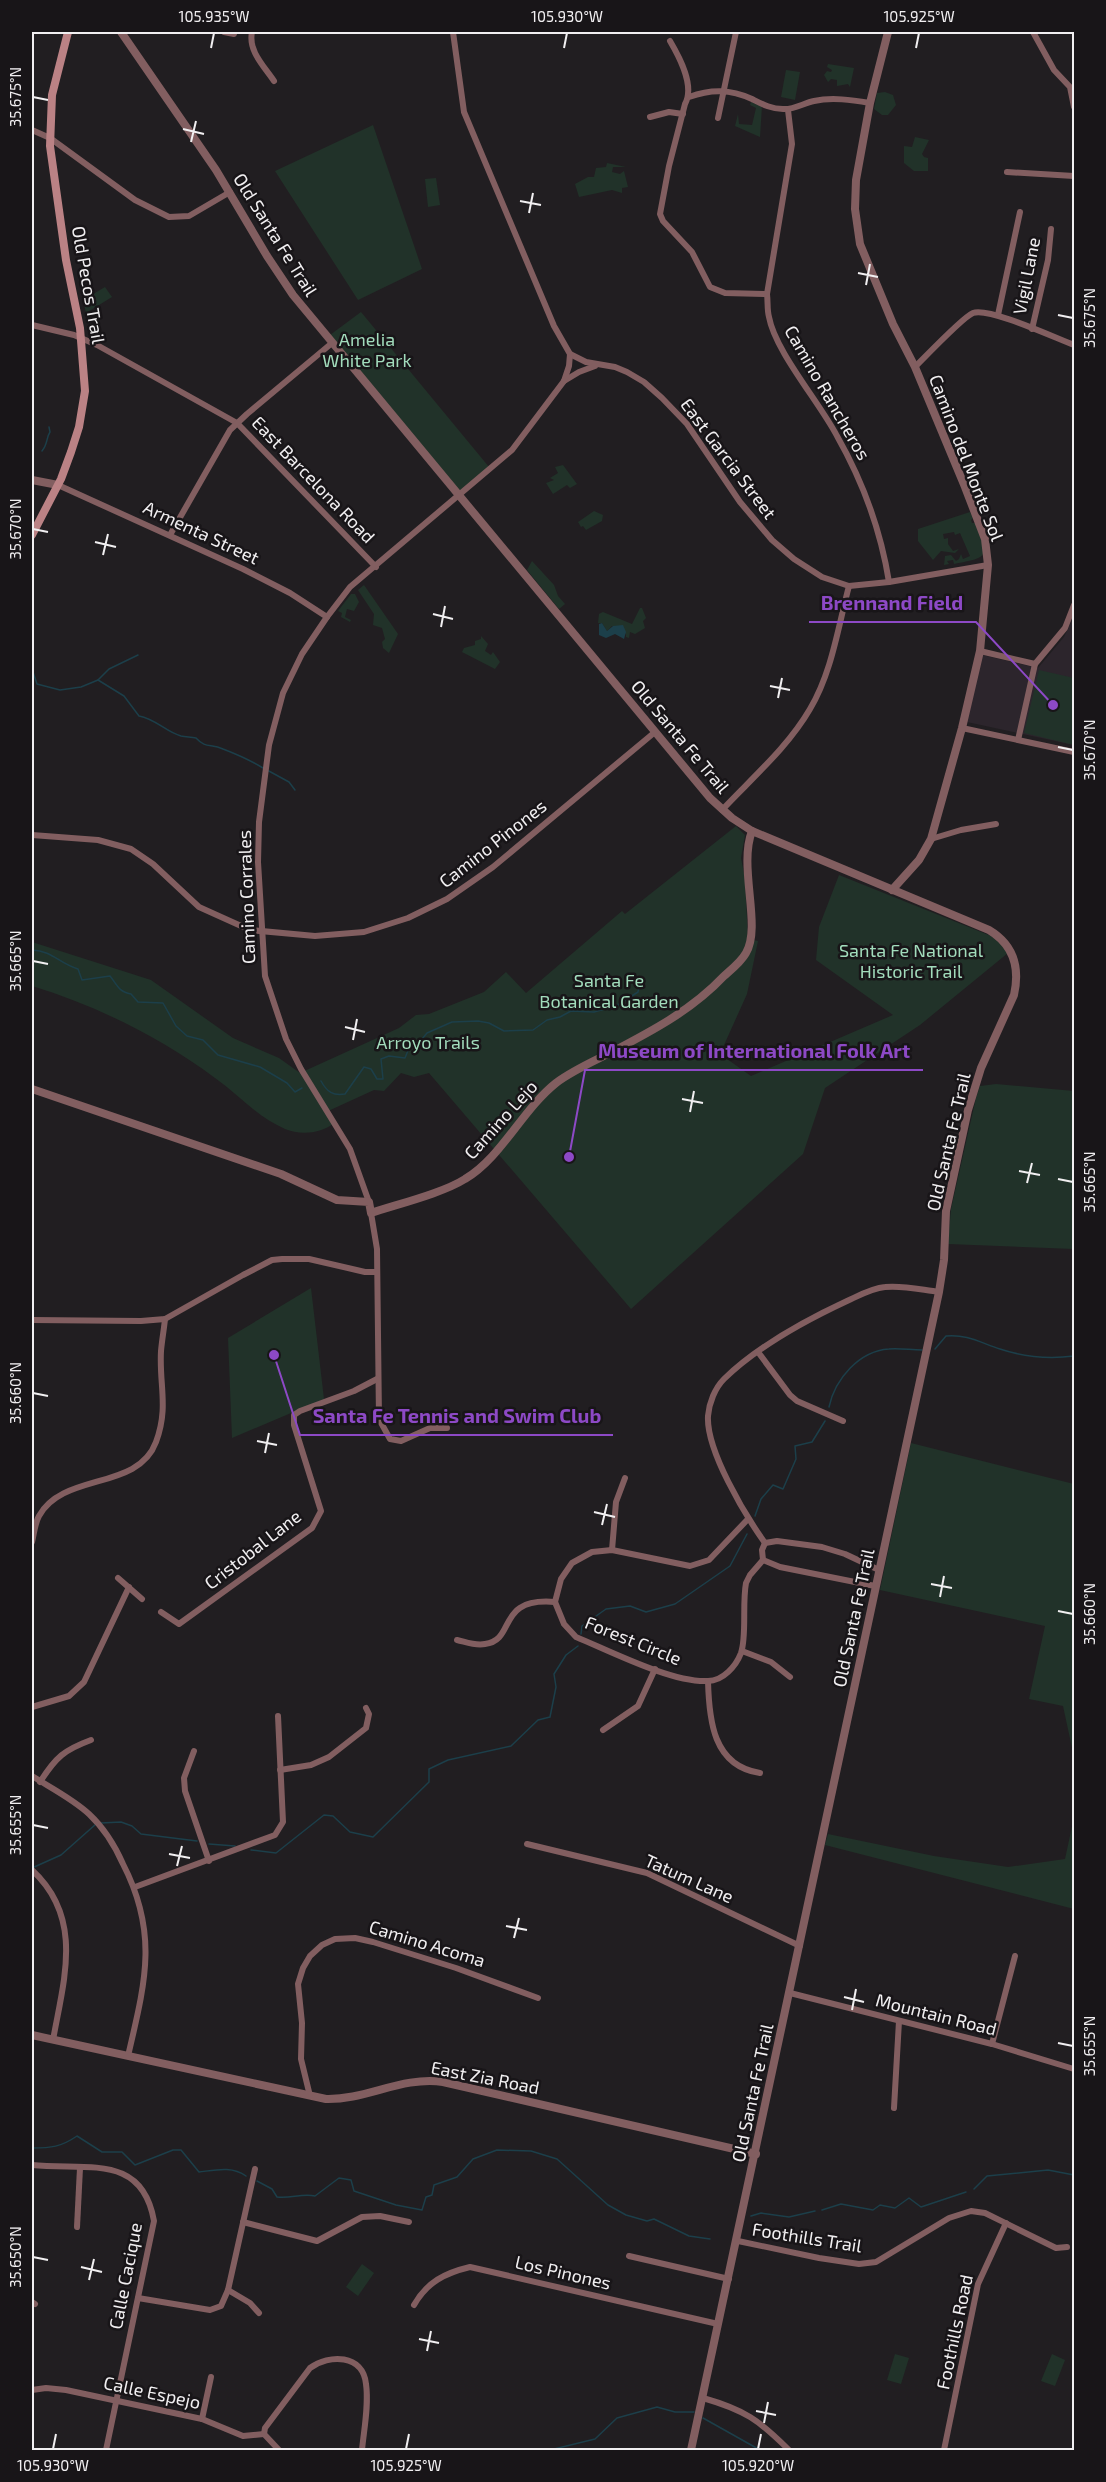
<svg xmlns="http://www.w3.org/2000/svg" width="1106" height="2482" font-family="'Exo 2',sans-serif">
<style>
.built{fill:#2c252c}
.green{fill:#213229}
.water{fill:#1c3f4a}
.lines{fill:none;stroke-linecap:round;stroke-linejoin:round}
.stream{stroke:#1c3f4a;stroke-width:1.5}
.minor{stroke:#825e60;stroke-width:6}
.tertiary{stroke:#825e60;stroke-width:8}
.secondary{stroke:#bb8285;stroke-width:8}
.ticks{fill:none;stroke:#f1eff1;stroke-width:2}
.labels{text-anchor:middle;stroke-width:5;stroke-linejoin:round;paint-order:stroke}
.street-label{font-size:18px;fill:#f1eff1;stroke:#181518}
.park-label{font-size:18px;fill:#a2dcbc;stroke:#181518}
.leader{fill:none;stroke:#8d49c6;stroke-width:2}
.callout-dot{fill:#8d49c6;stroke:#181518;stroke-width:2}
.callout-label{font-size:20px;text-anchor:middle;font-weight:bold;fill:#8d49c6;stroke:#181518;stroke-width:5;stroke-linejoin:round;paint-order:stroke}
.neatline{fill:none;stroke:#f1eff1;stroke-width:2}
.ticks-label{font-size:15px;text-anchor:middle;fill:#f1eff1}
</style>
<rect width="100%" height="100%" fill="#211e21"/>
<!-- built -->
<polygon class="built" points="1074,616 1074,745 967,722 982,655 1038,668 1064,637"/>
<!-- green -->
<g class="green">
<polygon points="828,64 854,68 850,87 848,84 837,86 837,80 831,79 828,82 824,75 827,71 831,72 832,70 827,67"/>
<polygon points="786,70 800,72 795,100 781,97"/>
<polygon points="885,92 893,95 896,105 888,115 882,115 874,109 877,93"/>
<polygon points="751,102 762,106 760,137 735,126 738,114 739,124 752,125 756,108 750,105"/>
<polygon points="373,125 422,269 358,300 275,171"/>
<polygon points="915,137 929,140 922,154 924,157 928,158 928,171 914,171 904,163 904,146 912,147"/>
<polygon points="607,163 626,167 613,167 612,172 620,174 624,171 628,187 622,188 622,193 612,190 579,197 575,184 588,177 594,177 596,168 606,167"/>
<polygon points="436,178 440,205 428,207 425,179"/>
<polygon points="105,287 112,297 86,313 83,300"/>
<polygon points="361,312 489,467 464,490 459,490 330,335"/>
<polygon points="563,465 577,484 570,488 567,485 553,494 546,483 554,480 550,478 558,473 555,467"/>
<polygon points="594,511 603,515 602,521 586,530 583,526 581,527 578,522"/>
<path d="M970,512L973,518L971,520L972,523H975C988,557 991,557 954,564L953,560L947,561L949,564L944,565L945,556L951,555L956,561L959,559L961,554L963,559L970,556L960,533L955,535L954,532L943,534L944,539L948,538V544L953,551L959,549L955,553L941,551L933,560L918,541V529Z"/>
<polygon points="532,561 554,585 558,596 565,604 559,609 527,570"/>
<polygon points="364,585 398,634 389,653 383,648 382,642 385,639 382,628 373,625 374,614 358,590"/>
<polygon points="351,594 355,594 359,602 354,611 347,609 345,617 351,620 350,622 341,617 342,613 338,611"/>
<polygon points="640,608 642,608 646,618 643,621 645,628 635,634 630,632 629,638 626,637 626,634 619,627 612,626 607,631 602,623 598,623 599,614 603,612 632,624"/>
<polygon points="481,636 488,644 485,651 491,655 493,652 500,662 495,669 462,652 464,648 475,645 475,641 481,639"/>
<polygon points="1039,670 1074,678 1074,745 1024,733"/>
<path d="M736,826L745,835L741,858L745,879L748,939L758,941L747,994L720,1054L751,1076L893,1015L816,960L819,927L839,875L991,936L1000,943L1008,953L920,1025L825,1088L803,1154L631,1309L429,1073L414,1077L401,1073L384,1091L374,1090L326,1112L333,1124C320,1134 299,1135 285,1129C257,1117 239,1095 215,1078C160,1037 97,1006 32,986V942L151,980L233,1038L279,1058L300,1073L399,1028L416,1015L429,1014L484,992L506,972L526,993L622,911L625,914Z"/>
<polygon points="996,1084 1074,1091 1074,1249 948,1244 951,1209 976,1098 980,1086"/>
<polygon points="311,1288 324,1399 232,1438 228,1338"/>
<polygon points="911,1443 1074,1484 1074,1757 1063,1706 1029,1699 1045,1626 880,1590"/>
<polygon points="1074,1817 1074,1909 825,1845 828,1834 934,1856 1008,1867 1065,1859"/>
<polygon points="362,2264 374,2273 358,2296 346,2287"/>
<polygon points="895,2354 909,2358 901,2384 887,2380"/>
<polygon points="1052,2354 1065,2360 1055,2386 1041,2381"/>
</g>
<!-- water -->
<polygon class="water" points="602,623 607,631 613,626 623,625 626,632 624,639 615,634 606,638 599,635 599,624"/>
<g class="lines">
<!-- stream -->
<g class="stream">
<path d="M42,451C48,444 46,438 50,432L49,427"/>
<polyline points="32,669 37,684 60,690 81,687 98,680 109,669 138,655"/>
<path d="M98,680L124,696L139,716C156,719 166,732 181,736C186,737 191,737 196,738C206,749 211,743 223,749C236,754 250,760 263,768"/>
<polyline points="267,770 289,782 295,790"/>
<path d="M32,950C53,951 58,963 78,969L82,980L110,976C118,986 118,991 131,994L138,1002L163,1003L176,1026L187,1036L203,1040L218,1055L260,1067L287,1083L295,1092L302,1088"/>
<path d="M321,1081C327,1092 333,1096 345,1094L364,1067L371,1069L377,1079H383L381,1059L389,1056L405,1058L411,1043L418,1044L427,1033L452,1022L478,1021L489,1023L504,1031L533,1030L547,1020L560,1017L571,1011L594,1012L616,1006L638,992L641,978"/>
<path d="M935,1349L946,1336C967,1334 981,1343 1000,1349C1024,1357 1050,1359 1074,1356"/>
<path d="M829,1407C835,1379 859,1351 889,1349C899,1348 911,1350 922,1350"/>
<polyline points="755,1516 761,1499 773,1485 783,1489 796,1459 795,1446 812,1442 825,1421"/>
<polyline points="581,1634 582,1626 606,1609 630,1606 646,1612 675,1604 730,1566 747,1534"/>
<polyline points="101,1823 121,1822 132,1826 141,1834 197,1841"/>
<polyline points="209,1844 235,1846"/>
<polyline points="251,1850 276,1853 324,1815 333,1816 350,1832 373,1837 429,1782 429,1769 448,1760 511,1746 538,1720 550,1717 556,1687 554,1674 566,1655 578,1646"/>
<polyline points="32,1868 61,1855 96,1824"/>
<path d="M32,2148C51,2148 61,2147 77,2136L102,2152H122L135,2165L173,2150H181L199,2172C216,2170 232,2166 246,2176"/>
<path d="M257,2181L272,2189L277,2197C290,2199 302,2193 315,2196L339,2178L351,2180L354,2191L396,2205L422,2210L426,2197L432,2195L434,2185L457,2177L473,2159L497,2150L531,2151L557,2159L608,2205L626,2215L647,2221L654,2219L689,2236L710,2239"/>
<polyline points="974,2189 987,2176 1048,2170 1074,2175"/>
<polyline points="822,2210 841,2204 873,2210 880,2205 895,2208 909,2198 921,2207 966,2192"/>
<polyline points="751,2216 761,2213 789,2217 815,2211"/>
<polyline points="703,2418 760,2450"/>
<polyline points="550,2450 595,2439 617,2418 657,2407 675,2412 694,2412"/>
</g>
<!-- minor -->
<g class="minor">
<polyline points="224,32 234,34"/>
<path d="M252,32C248,51 264,66 274,81"/>
<polyline points="453,32 464,112 554,326 570,354 586,362 615,367 627,372 644,382 662,398 687,424 740,502 772,540 794,559 822,577 849,586 889,582 988,565"/>
<polyline points="1033,32 1054,70 1070,87 1074,107"/>
<path d="M670,41C680,58 695,86 685,104L669,166L660,214L663,221L692,252L710,287L725,293L767,294"/>
<path d="M689,97C711,89 730,89 752,99C762,104 771,109 783,109C793,110 804,103 814,101C832,97 852,100 870,103"/>
<path d="M788,110L792,144L767,294C768,302 767,310 769,317C775,351 820,403 837,436C862,480 881,532 889,582"/>
<polyline points="650,117 669,112 683,114"/>
<polyline points="718,118 736,32"/>
<polyline points="32,130 50,138 135,200 169,217 189,216 230,192"/>
<polyline points="1007,172 1074,176"/>
<polyline points="998,315 1020,212"/>
<polyline points="32,325 74,335 97,345 237,423 376,567"/>
<polyline points="1032,329 1048,260 1051,229"/>
<path d="M915,367C926,356 963,317 973,313C989,307 1055,338 1074,345"/>
<polyline points="564,381 579,372 595,366"/>
<polyline points="58,485 243,569 290,593 327,617"/>
<polyline points="170,535 230,430 247,414 332,343"/>
<polyline points="980,651 1035,664"/>
<polyline points="962,728 1074,752"/>
<polyline points="1018,740 1035,664 1065,628 1074,605"/>
<path d="M722,810C752,778 788,747 810,709C832,672 838,627 849,586"/>
<polyline points="32,835 98,840 131,849 153,864 199,907 250,930 315,936 364,932 408,918 447,899 493,867 655,732"/>
<polyline points="931,839 961,830 996,824"/>
<polyline points="369,1202 350,1149 301,1069 286,1039 265,976 258,862 259,822 269,745 283,693 302,654 327,617 350,587 512,450 564,381 569,366 570,354"/>
<polyline points="371,1213 377,1249 379,1419 390,1439 401,1441 430,1428 447,1428"/>
<polyline points="32,1320 141,1321 165,1319 243,1275 272,1260 282,1259 309,1259 365,1272 376,1272"/>
<polyline points="758,1352 790,1395 797,1401 843,1421"/>
<path d="M748,1519L709,1560L690,1566L612,1550L592,1552L572,1563L561,1579L555,1602L564,1624L576,1637C610,1651 672,1683 708,1681C723,1681 736,1666 741,1653C747,1636 742,1604 746,1583L750,1575L763,1560"/>
<path d="M32,1542C34,1534 35,1523 39,1516C63,1472 138,1491 156,1442C169,1407 159,1385 161,1351C162,1340 164,1329 165,1319"/>
<path d="M765,1543C745,1515 706,1450 708,1416C709,1403 715,1388 724,1379C758,1346 804,1321 847,1301C858,1296 872,1288 885,1287C903,1285 922,1290 939,1292"/>
<polyline points="765,1543 777,1541 822,1547 845,1554 879,1570"/>
<polyline points="612,1550 616,1502 625,1478"/>
<polyline points="763,1560 780,1567 875,1586"/>
<polyline points="763,1560 762,1550 765,1543"/>
<polyline points="118,1578 142,1599"/>
<polyline points="161,1612 179,1624 312,1528 321,1511 294,1425 294,1415 300,1411 354,1391 377,1379"/>
<path d="M457,1640C466,1642 475,1646 485,1644C517,1640 495,1597 555,1602"/>
<polyline points="742,1651 771,1662 790,1677"/>
<path d="M708,1681C709,1720 713,1766 760,1773"/>
<polyline points="32,1707 69,1696 84,1682 129,1587"/>
<polyline points="603,1730 638,1706 655,1669"/>
<polyline points="194,1751 184,1778 185,1791 209,1861"/>
<polyline points="280,1770 311,1765 329,1757 366,1728 369,1714 366,1708"/>
<path d="M32,1776C51,1788 73,1799 89,1814C104,1828 115,1846 123,1864C159,1934 145,1983 128,2056"/>
<path d="M40,1782C56,1757 64,1750 91,1740"/>
<polyline points="527,1844 647,1873 800,1946"/>
<path d="M32,1870C84,1918 64,1979 53,2040"/>
<polyline points="135,1887 275,1835 283,1822 278,1716"/>
<polyline points="790,1993 992,2044 1074,2069"/>
<polyline points="992,2044 1015,1956"/>
<polyline points="310,2096 301,2059 302,2023 298,1984 303,1968 310,1956 322,1945 335,1939 355,1938 373,1942 456,1968 538,1998"/>
<polyline points="894,2108 899,2021"/>
<path d="M32,2165C85,2171 142,2152 154,2221L106,2450"/>
<polyline points="243,2222 317,2241 362,2217 380,2216 409,2222"/>
<polyline points="77,2227 80,2168"/>
<polyline points="738,2241 819,2258 859,2264 876,2262 949,2218 971,2211 985,2213 1056,2248 1067,2247"/>
<polyline points="629,2256 729,2279"/>
<polyline points="228,2290 250,2303 259,2313"/>
<polyline points="138,2298 210,2310 221,2306 228,2290 255,2169"/>
<polyline points="32,2302 35,2304"/>
<path d="M414,2305C427,2282 445,2273 470,2267L718,2324"/>
<polyline points="32,2390 46,2388 66,2390 202,2419 243,2436 264,2434"/>
<path d="M703,2398C745,2410 759,2420 789,2450"/>
<polyline points="202,2419 211,2377"/>
<path d="M279,2450L264,2434L265,2428L310,2368C329,2354 363,2354 366,2384C369,2405 364,2429 362,2450"/>
<polyline points="944,2450 978,2284 1006,2223"/>
</g>
<!-- tertiary -->
<g class="tertiary">
<path d="M121,32L216,170L267,256L293,295L710,798L732,818L752,831L989,930C1014,945 1020,968 1014,995L981,1068L968,1110L946,1211L944,1260L939,1292L691,2450"/>
<polyline points="888,32 870,103 856,180 855,209 860,244 893,324 915,367 965,487 985,539 988,565 980,651 962,728 931,839 919,860 892,890"/>
<polyline points="32,480 58,485"/>
<path d="M32,1089L281,1174L337,1200L369,1202L371,1213C398,1204 443,1193 465,1179C501,1158 522,1110 556,1083C572,1071 590,1063 608,1054C650,1032 691,1011 724,976C732,969 741,962 746,953C762,926 738,867 752,831"/>
<path d="M32,2035L326,2099C366,2100 402,2076 443,2082L756,2154"/>
</g>
<!-- secondary -->
<polyline class="secondary" points="32,535 61,479 71,452 79,427 85,391 80,328 66,260 50,146 52,95 68,32"/>
</g>
<!-- ticks -->
<path class="ticks" d="M211,48L214,33M564,48L567,33M916,48L919,33M33,97L48,100M183,129L204,134M191,142L196,121M520,201L541,205M529,213L533,193M858,273L878,277M866,285L870,264M1058,315L1073,318M33,529L48,532M95,542L116,547M103,555L108,534M433,614L453,619M441,627L445,606M770,686L790,690M778,698L782,678M1058,747L1073,750M33,961L48,964M345,1027L365,1032M353,1040L357,1019M682,1099L703,1103M690,1112L694,1091M1019,1171L1040,1175M1058,1179L1073,1182M1027,1183L1032,1163M33,1393L48,1396M257,1441L277,1445M265,1453L269,1433M594,1512L615,1517M602,1525L607,1504M931,1584L952,1588M940,1597L944,1576M1058,1611L1073,1614M33,1825L48,1828M169,1854L190,1858M177,1866L182,1846M506,1926L527,1930M514,1938L519,1918M844,1997L864,2002M852,2010L856,1989M1058,2043L1073,2046M33,2257L48,2260M81,2267L102,2272M89,2280L94,2259M419,2339L439,2343M427,2351L431,2331M756,2411L776,2415M764,2423L768,2402M53,2449L56,2434M406,2449L409,2434M758,2449L761,2434"/>
<g class="labels">
<!-- street labels -->
<g class="street-label">
<text transform="translate(275 235) rotate(58)" y="6">Old Santa Fe Trail</text>
<text transform="translate(1027 276) rotate(-79)" y="6">Vigil Lane</text>
<text transform="translate(88 285) rotate(80)" y="6">Old Pecos Trail</text>
<text transform="translate(827 393) rotate(60)" y="6">Camino Rancheros</text>
<text transform="translate(966 458) rotate(69)" y="6">Camino del Monte Sol</text>
<text transform="translate(728 459) rotate(53)" y="6">East Garcia Street</text>
<text transform="translate(313 480) rotate(46)" y="6">East Barcelona Road</text>
<text transform="translate(201 533) rotate(25)" y="6">Armenta Street</text>
<text transform="translate(680 737) rotate(50)" y="6">Old Santa Fe Trail</text>
<text transform="translate(493 844) rotate(-38)" y="6">Camino Pinones</text>
<text transform="translate(247 897) rotate(-92)" y="6">Camino Corrales</text>
<text transform="translate(501 1120) rotate(-48)" y="6">Camino Lejo</text>
<text transform="translate(949 1142) rotate(-77)" y="6">Old Santa Fe Trail</text>
<text transform="translate(253 1550) rotate(-38)" y="6">Cristobal Lane</text>
<text transform="translate(854 1618) rotate(-78)" y="6">Old Santa Fe Trail</text>
<text transform="translate(633 1641) rotate(22)" y="6">Forest Circle</text>
<text transform="translate(689 1879) rotate(24)" y="6">Tatum Lane</text>
<text transform="translate(427 1944) rotate(17)" y="6">Camino Acoma</text>
<text transform="translate(936 2015) rotate(14)" y="6">Mountain Road</text>
<text transform="translate(485 2078) rotate(11)" y="6">East Zia Road</text>
<text transform="translate(753 2093) rotate(-78)" y="6">Old Santa Fe Trail</text>
<text transform="translate(807 2238) rotate(9)" y="6">Foothills Trail</text>
<text transform="translate(563 2273) rotate(13)" y="6">Los Pinones</text>
<text transform="translate(126 2276) rotate(-79)" y="6">Calle Cacique</text>
<text transform="translate(955 2332) rotate(-78)" y="6">Foothills Road</text>
<text transform="translate(152 2393) rotate(12)" y="6">Calle Espejo</text>
</g>
<!-- park labels -->
<g class="park-label">
<text x="367" y="346">Amelia<tspan x="367" dy="21">White Park</tspan></text>
<text x="911" y="957">Santa Fe National<tspan x="911" dy="21">Historic Trail</tspan></text>
<text x="609" y="987">Santa Fe<tspan x="609" dy="21">Botanical Garden</tspan></text>
<text x="428" y="1049">Arroyo Trails</text>
</g>
</g>
<!-- callouts -->
<path class="leader" d="M1053 705L976 622H809M569 1157L585 1070H923M274 1355L300 1435H613"/>
<g class="callout-dot">
<circle cx="1053" cy="705" r="6"/>
<circle cx="569" cy="1157" r="6"/>
<circle cx="274" cy="1355" r="6"/>
</g>
<g class="callout-label">
<text x="892" y="610">Brennand Field</text>
<text x="754" y="1058">Museum of International Folk Art</text>
<text x="457" y="1423">Santa Fe Tennis and Swim Club</text>
</g>
<!-- border -->
<rect width="1106" height="2482" fill="none" stroke="#181518" stroke-width="66"/>
<rect x="33" y="33" width="1040" height="2416" class="neatline"/>
<g class="ticks-label">
<text x="214" y="22">105.935°W</text>
<text x="567" y="22">105.930°W</text>
<text x="919" y="22">105.925°W</text>
<text transform="translate(16 97) rotate(-90)" y="5">35.675°N</text>
<text transform="translate(1090 318) rotate(-90)" y="5">35.675°N</text>
<text transform="translate(16 529) rotate(-90)" y="5">35.670°N</text>
<text transform="translate(1090 750) rotate(-90)" y="5">35.670°N</text>
<text transform="translate(16 961) rotate(-90)" y="5">35.665°N</text>
<text transform="translate(1090 1182) rotate(-90)" y="5">35.665°N</text>
<text transform="translate(16 1393) rotate(-90)" y="5">35.660°N</text>
<text transform="translate(1090 1614) rotate(-90)" y="5">35.660°N</text>
<text transform="translate(16 1825) rotate(-90)" y="5">35.655°N</text>
<text transform="translate(1090 2046) rotate(-90)" y="5">35.655°N</text>
<text transform="translate(16 2257) rotate(-90)" y="5">35.650°N</text>
<text x="53" y="2471">105.930°W</text>
<text x="406" y="2471">105.925°W</text>
<text x="758" y="2471">105.920°W</text>
</g>
</svg>
